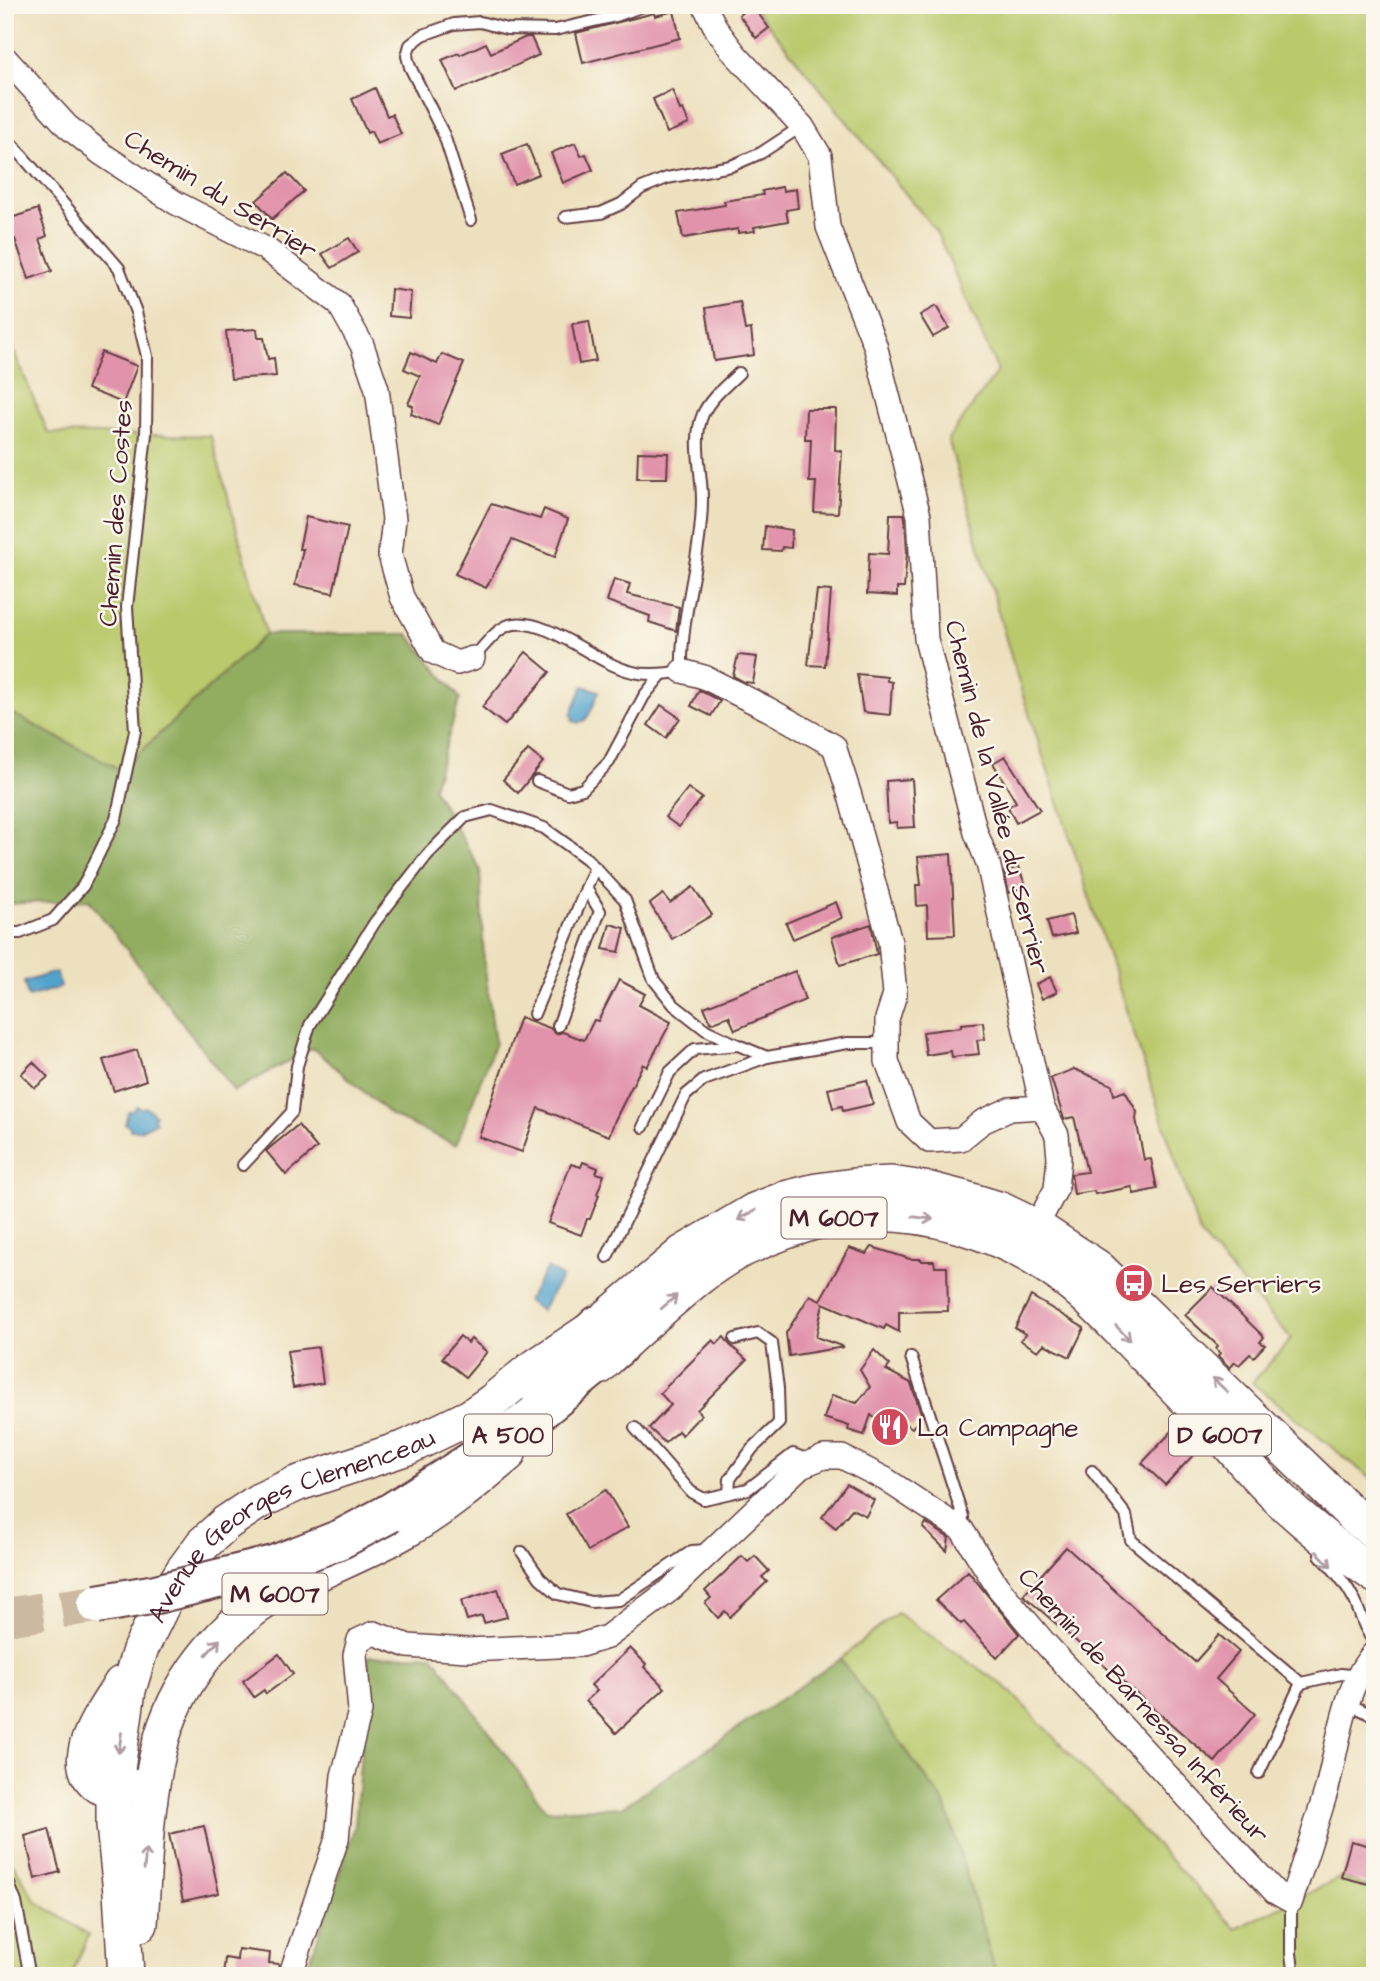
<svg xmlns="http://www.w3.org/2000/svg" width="1380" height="1981" font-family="'Architects Daughter',sans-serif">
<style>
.green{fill:#b9c96c;stroke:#82744c;stroke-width:2}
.forest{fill:#92ad60;stroke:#6e6646;stroke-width:2}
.water{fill:#51a3cc;stroke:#4e617c;stroke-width:2}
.building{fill:#e193ab}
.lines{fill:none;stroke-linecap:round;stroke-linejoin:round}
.motorway-tunnel{stroke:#ccb9a1;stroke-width:38;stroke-dasharray:38 19;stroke-linecap:butt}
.service-casing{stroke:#623c41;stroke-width:14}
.minor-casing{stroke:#623c41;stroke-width:26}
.primary-casing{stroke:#623c41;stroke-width:38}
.motorway-casing{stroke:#623c41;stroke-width:42}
.service{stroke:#fff;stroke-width:10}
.minor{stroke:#fff;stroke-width:23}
.primary{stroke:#fff;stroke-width:35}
.motorway{stroke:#fff;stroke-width:38}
.motorway-bridge-casing{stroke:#623c41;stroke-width:42;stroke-linecap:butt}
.motorway-bridge{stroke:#fff;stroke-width:38}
.oneway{stroke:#ae9aa0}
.labels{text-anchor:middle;stroke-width:5;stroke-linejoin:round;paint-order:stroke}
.shield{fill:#fbf7ec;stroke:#7f6065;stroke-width:2}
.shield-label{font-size:24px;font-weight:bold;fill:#4a1f2b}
.street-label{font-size:26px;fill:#4a1f2b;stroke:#fbf7ec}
.poi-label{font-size:26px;fill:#4a1f2b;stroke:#fbf7ec;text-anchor:start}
</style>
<rect width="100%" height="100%" fill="#fbf7ec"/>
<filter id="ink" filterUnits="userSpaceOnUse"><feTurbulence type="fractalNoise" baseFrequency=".0143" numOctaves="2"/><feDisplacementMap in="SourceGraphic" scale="14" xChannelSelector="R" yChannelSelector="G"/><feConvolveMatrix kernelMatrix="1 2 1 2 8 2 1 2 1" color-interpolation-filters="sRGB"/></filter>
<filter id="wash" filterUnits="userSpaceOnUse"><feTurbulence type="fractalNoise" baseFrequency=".00686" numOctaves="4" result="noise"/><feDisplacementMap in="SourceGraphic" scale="28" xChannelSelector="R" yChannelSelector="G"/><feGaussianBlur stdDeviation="1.57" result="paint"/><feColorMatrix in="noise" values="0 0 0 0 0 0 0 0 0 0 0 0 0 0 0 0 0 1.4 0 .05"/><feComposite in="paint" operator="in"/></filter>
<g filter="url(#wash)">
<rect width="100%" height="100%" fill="#ede0be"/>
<!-- green -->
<g class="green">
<polygon points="752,5 1375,5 1375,1482 1252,1383 1291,1339 1200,1235 1017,677 948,439 998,371 936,231"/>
<polygon points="5,330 48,433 211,436 266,634 121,770 75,747 5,899"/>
<polygon points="897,1613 1006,1687 1236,1929 1341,1877 1375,1890 1375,1976 997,1976 945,1804 840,1659"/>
<polygon points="5,1851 36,1901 89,1935 71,1976 5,1976"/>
</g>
<!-- forest -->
<g class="forest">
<polygon points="266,634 408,634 460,698 433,788 480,869 484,962 495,1043 456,1145 392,1116 313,1048 234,1091 89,900 5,904 5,710 121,770"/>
<polygon points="433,1655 546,1810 622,1807 840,1659 945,1804 997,1976 305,1976 355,1826 369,1656"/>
</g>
<!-- water -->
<g class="water">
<path d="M583,686L599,691C594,703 587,731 572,720L573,716L571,715Z"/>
<polygon points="56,972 61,987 28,997 24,982"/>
<polygon points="137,1106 141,1108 146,1107 155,1115 154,1119 156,1122 140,1130 130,1130 130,1127 125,1124 128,1112 134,1110"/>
<polygon points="547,1268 562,1277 541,1310 527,1301"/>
</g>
<g id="blocks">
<!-- building -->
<g class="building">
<polygon points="752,5 769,28 756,38 739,15"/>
<polygon points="674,11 680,38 583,63 576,33 654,13 655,16"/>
<polygon points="526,37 531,37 539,55 473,85 473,84 456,91 442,60 459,53 460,55 486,43 491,53"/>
<polygon points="375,88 387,116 392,114 401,134 377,144 371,131 367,133 352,99"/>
<polygon points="672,90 680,110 683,109 689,124 667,133 653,99"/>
<polygon points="575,143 581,156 586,154 593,170 563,183 551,153"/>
<polygon points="527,144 539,174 514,184 502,154"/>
<polygon points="287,173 304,191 272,219 256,201"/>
<polygon points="782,187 783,191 796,189 798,208 786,210 788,221 754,227 755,231 738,233 738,229 683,238 678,213 725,205 724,201 763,195 762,191"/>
<polygon points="38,209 47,236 40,239 52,271 29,279 15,239 5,243 5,220"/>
<polygon points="349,238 358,252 332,268 322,254"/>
<polygon points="391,289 411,292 409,318 389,316"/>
<polygon points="740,302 745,330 751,329 754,355 714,361 706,308"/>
<polygon points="936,306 949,328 933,337 920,315"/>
<polygon points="589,321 596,361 579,364 572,324"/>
<polygon points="257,329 258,338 264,338 268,359 274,358 276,376 231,379 226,331"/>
<polygon points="101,352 137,366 123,403 87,389"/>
<polygon points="411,352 437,364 442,354 464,363 438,425 411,414 413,406 408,404 420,376 404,369"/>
<polygon points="806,409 836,409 835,450 842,451 838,513 814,512 816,482 809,482 811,439 805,439"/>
<polygon points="638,452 668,453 667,478 637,478"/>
<polygon points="491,504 540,519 544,509 568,519 555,557 512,540 486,588 455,574"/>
<polygon points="890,514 904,514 905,518 907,553 904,588 897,588 897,596 867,594 869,553 888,554"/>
<polygon points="306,517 348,527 333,593 295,585 303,549 299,549"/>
<polygon points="765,526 792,530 791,548 782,547 781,551 763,550"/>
<polygon points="614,579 630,584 627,594 679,607 676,631 649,622 650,616 607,601"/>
<polygon points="817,590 831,591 825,666 808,665"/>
<polygon points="526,652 550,672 505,725 482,707"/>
<polygon points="738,655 757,657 753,683 744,682 733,676"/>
<polygon points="857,674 887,677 887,681 892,682 890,715 863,712"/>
<polygon points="699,690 720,701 711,716 691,706"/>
<polygon points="661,705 680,718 666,738 648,725"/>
<polygon points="528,750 543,762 518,793 503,780"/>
<polygon points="1005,756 1040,810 1016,823 1008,807 1016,802 993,763"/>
<polygon points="912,779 915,827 897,828 896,822 888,823 886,781"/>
<polygon points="688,788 702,798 679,827 665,817"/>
<polygon points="951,854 955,935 928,936 927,905 917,906 916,885 921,885 918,857"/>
<polygon points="1018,867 1026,886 1009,893 1004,872"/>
<polygon points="693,887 712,915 672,939 650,904 663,894 670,903"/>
<polygon points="836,902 842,918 793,939 786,923"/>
<polygon points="1071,915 1076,933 1052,938 1047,921"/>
<polygon points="610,924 625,928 619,952 603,949"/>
<polygon points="871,924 877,954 840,965 832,937"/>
<polygon points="795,971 805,1000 735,1030 729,1016 711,1023 704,1007"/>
<polygon points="1050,977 1057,992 1042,999 1036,984"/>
<polygon points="619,980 645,994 639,1005 671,1022 647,1067 643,1064 615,1120 609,1136 538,1108 522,1152 479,1137 520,1017 550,1028 556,1034 563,1032 584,1040 594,1020 598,1021"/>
<polygon points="983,1022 985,1039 977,1040 979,1054 952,1057 951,1051 926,1055 923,1032 961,1027 961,1024"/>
<polygon points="137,1050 146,1080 114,1091 103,1060"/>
<polygon points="33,1062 48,1077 35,1088 21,1074"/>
<polygon points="1074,1069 1112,1085 1114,1095 1125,1091 1137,1112 1136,1119 1144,1160 1151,1159 1157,1189 1134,1194 1132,1187 1095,1194 1094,1191 1074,1194 1071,1174 1087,1172 1074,1117 1064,1119 1051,1078"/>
<polygon points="867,1080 873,1104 843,1111 842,1106 833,1108 828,1089"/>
<polygon points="298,1125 317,1148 286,1175 266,1151"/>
<polygon points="583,1162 598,1168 596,1173 604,1175 597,1194 599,1195 590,1219 587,1219 581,1235 548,1223 571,1164 581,1167"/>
<polygon points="872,1247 910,1259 921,1259 922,1261 934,1261 935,1267 947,1267 948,1311 899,1312 899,1332 886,1325 884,1329 823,1303 816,1337 844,1347 789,1356 786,1333 810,1295 820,1300 849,1248 867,1254"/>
<polygon points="1213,1287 1264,1337 1260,1342 1265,1345 1254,1357 1250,1354 1239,1365 1235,1362 1230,1368 1218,1356 1220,1353 1216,1349 1218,1346 1185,1315"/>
<polygon points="1031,1296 1084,1328 1070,1357 1044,1344 1038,1351 1020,1340 1026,1334 1015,1328"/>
<polygon points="460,1336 468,1343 471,1339 487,1352 466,1377 442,1358"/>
<polygon points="724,1337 730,1345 747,1360 697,1410 701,1415 682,1435 678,1431 665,1443 649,1428 671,1405 660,1393 713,1340 717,1344"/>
<polygon points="318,1347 323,1383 293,1388 287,1351"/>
<polygon points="874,1350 890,1365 886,1370 911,1383 922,1416 912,1428 905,1423 896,1436 871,1415 864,1435 848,1430 849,1426 824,1418 832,1395 857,1403 870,1387 860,1370"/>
<polygon points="1177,1426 1199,1449 1165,1485 1142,1463"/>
<polygon points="847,1484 874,1500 866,1516 852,1509 836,1528 822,1517"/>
<polygon points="606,1490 628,1527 588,1551 566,1514"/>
<polygon points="926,1523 949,1538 947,1551 923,1528"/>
<polygon points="1066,1547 1195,1662 1219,1635 1239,1652 1216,1679 1255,1714 1215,1762 1023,1595"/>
<polygon points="742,1556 748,1562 755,1556 769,1571 762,1577 767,1582 730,1617 725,1611 718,1618 705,1603 711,1598 705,1591"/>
<polygon points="968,1571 1019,1634 997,1658 964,1622 961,1624 936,1600"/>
<polygon points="498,1589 507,1617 484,1623 482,1616 467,1620 461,1601"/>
<polygon points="630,1648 646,1664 644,1667 665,1688 616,1733 586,1701 597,1691 591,1685"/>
<polygon points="279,1654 293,1674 266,1694 264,1690 254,1697 243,1681"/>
<polygon points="204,1826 219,1893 183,1901 169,1834"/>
<polygon points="49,1829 60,1872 35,1879 25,1836"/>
<polygon points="1351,1841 1375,1847 1375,1866 1369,1884 1341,1877"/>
<polygon points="238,1949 270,1953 269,1963 279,1964 276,1976 223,1976 225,1958 237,1960"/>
</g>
</g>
</g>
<g filter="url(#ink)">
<use href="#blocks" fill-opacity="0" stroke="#623c41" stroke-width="2"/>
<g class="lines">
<!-- motorway-tunnel -->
<polyline class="motorway-tunnel" points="5,1617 97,1604"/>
<defs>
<g id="service">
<polyline points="5,136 119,268 136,312 147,356 146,434 127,607 135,731 116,819 83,886 53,920 20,933 5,933"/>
<polyline points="565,217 601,213 621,204 642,188 667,178 731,166 761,153 802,126"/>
<polyline points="471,220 444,135 410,67 407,56 410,45 423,35 454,24 480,22 507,29 555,30 616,16 646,5"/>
<path d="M473,658C484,647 497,626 514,624C551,619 595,664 633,672C649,676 666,674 682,671C680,614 702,557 702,499C702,472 692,439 703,414C710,398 727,385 739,373"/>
<polyline points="537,781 568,793 583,789 609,762 644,696 662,674"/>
<polyline points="534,1014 595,867"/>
<polyline points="558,1026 600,911 586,888"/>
<polyline points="643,1127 670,1072 695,1049 738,1045 767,1057"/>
<polyline points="243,1165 292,1112 297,1066 310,1025 375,922 428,854 465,817 492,810 544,828 587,859 625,900 654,980 674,1005 706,1030 738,1045"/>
<polyline points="607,1257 686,1095 704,1080 767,1057 848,1043 887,1043"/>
<polyline points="911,1357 963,1517 962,1530"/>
<polyline points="635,1428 691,1492 704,1499 748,1489 793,1454 809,1460"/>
<polyline points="1092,1471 1126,1515 1131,1540 1301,1683 1341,1674 1358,1676"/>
<polyline points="729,1493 730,1479 752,1449 779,1423 778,1388 772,1343 758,1333 735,1339"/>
<polyline points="522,1552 540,1578 558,1594 591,1602 619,1600 692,1551 707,1550"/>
<path d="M1320,1555C1334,1569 1346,1583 1355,1601C1361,1616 1365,1631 1375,1643"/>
<polyline points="1348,1704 1375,1716"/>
<polyline points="1259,1773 1301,1683"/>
<polyline points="5,1874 16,1902 29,1972"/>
<polyline points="1291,1901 1291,1954 1294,1976"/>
</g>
<g id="minor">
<polyline points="704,5 717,30 735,54 802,126 820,156 828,227 875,345 919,516 926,639 976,833 988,863 1042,1107 1057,1135 1059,1158 1056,1189 1036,1227"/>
<polyline points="5,58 67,126 102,154 176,203 266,249 339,304 362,345 377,389 394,519 390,555 402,597 433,652 457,663 473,658"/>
<polyline points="682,671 704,677 768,709 834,746 850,796 890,942 895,994 887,1019 887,1061 909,1122 929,1141 961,1139 982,1122 1010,1109 1042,1107"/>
<path d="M290,1976L337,1839L343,1776L360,1711L355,1655L359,1640L374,1633L408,1646L467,1650L581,1645L607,1637L670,1590L801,1466L824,1457H842L885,1479L962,1530L997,1586L1043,1641L1275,1892L1291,1901C1303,1864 1316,1826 1327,1788C1338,1746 1344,1684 1375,1652"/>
</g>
<g id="primary">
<path d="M599,1367C617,1348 637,1330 657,1313C682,1291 707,1268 737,1252C766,1238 799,1225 831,1218C916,1202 1008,1232 1074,1286C1099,1307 1122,1333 1145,1356C1170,1382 1195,1407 1219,1433C1240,1456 1260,1481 1284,1503C1312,1529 1343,1553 1375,1575"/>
<path d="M121,1684C106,1710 63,1762 100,1786C111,1792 121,1792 132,1787"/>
<path d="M140,1924C144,1866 145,1806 159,1749C174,1685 220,1626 278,1593C319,1570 365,1554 406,1530C443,1509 476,1481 508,1454"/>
<path id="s1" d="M126,1976L121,1892L114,1825V1791L128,1690L140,1650L163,1603L183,1571L203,1544L226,1523L259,1501L296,1484L408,1447L470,1417L493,1401L529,1371L598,1325L683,1253L754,1211L785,1199L817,1191L854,1186L891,1184L930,1190L965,1199L1001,1210L1036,1227L1098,1268L1356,1518L1375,1532"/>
</g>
<g id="motorway">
<polyline points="536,1385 598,1325"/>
<polyline points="390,1513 480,1456 530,1419 618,1347"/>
</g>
</defs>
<!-- service casing -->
<use href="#service" class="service-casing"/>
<!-- minor casing -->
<use href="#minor" class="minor-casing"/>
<!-- primary casing -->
<use href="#primary" class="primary-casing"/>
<!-- motorway casing -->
<use href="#motorway" class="motorway-casing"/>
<!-- service -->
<use href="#service" class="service"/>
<!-- minor -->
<use href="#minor" class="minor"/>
<!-- primary -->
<use href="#primary" class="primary"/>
<!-- motorway -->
<use href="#motorway" class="motorway"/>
<defs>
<polyline id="motorway-bridge" points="97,1604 156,1594 274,1565 341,1539 390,1513"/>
</defs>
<!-- motorway-bridge casing -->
<use href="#motorway-bridge" class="motorway-bridge-casing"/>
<!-- motorway-bridge -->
<use href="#motorway-bridge" class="motorway-bridge"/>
</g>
<!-- one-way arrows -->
<defs><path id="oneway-shaft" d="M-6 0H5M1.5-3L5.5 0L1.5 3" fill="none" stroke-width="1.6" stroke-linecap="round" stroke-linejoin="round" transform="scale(1.75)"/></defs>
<g class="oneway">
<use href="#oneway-shaft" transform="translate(747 1215) rotate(152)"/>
<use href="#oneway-shaft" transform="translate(923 1218) rotate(8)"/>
<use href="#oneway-shaft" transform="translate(669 1302) rotate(-41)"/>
<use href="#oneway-shaft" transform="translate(1123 1333) rotate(45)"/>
<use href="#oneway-shaft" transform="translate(1220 1385) rotate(-136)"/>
<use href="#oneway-shaft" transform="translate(1324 1559) rotate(45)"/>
<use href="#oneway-shaft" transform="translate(213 1647) rotate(-48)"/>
<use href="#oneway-shaft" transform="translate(120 1743) rotate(98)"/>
<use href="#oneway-shaft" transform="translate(145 1859) rotate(-85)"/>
</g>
</g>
<!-- icons -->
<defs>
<symbol id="bus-disc" viewBox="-11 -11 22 22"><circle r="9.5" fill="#d1495b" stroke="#fbf7ec"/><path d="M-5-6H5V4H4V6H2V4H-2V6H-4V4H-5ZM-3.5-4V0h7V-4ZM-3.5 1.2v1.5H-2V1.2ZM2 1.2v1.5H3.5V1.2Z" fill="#fff"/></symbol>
<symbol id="restaurant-disc" viewBox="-11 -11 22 22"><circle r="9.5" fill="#d1495b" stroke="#fbf7ec"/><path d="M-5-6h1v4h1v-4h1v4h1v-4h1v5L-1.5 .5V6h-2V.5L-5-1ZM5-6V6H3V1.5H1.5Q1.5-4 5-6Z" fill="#fff"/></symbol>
</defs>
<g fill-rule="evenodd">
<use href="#bus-disc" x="1112" y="1261" width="44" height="44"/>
<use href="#restaurant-disc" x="868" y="1405" width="44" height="44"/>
</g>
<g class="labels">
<!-- shield labels -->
<g class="shield">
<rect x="781.5" y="1197.5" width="105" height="41" rx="5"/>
<rect x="464" y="1414.5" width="88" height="41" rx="5"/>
<rect x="1169" y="1414.5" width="102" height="41" rx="5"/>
<rect x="222.5" y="1573.5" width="105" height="41" rx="5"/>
</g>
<g class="shield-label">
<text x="834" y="1226">M 6007</text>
<text x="508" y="1443">A 500</text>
<text x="1220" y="1443">D 6007</text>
<text x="275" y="1602">M 6007</text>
</g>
<!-- street labels -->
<g class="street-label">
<text transform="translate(221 194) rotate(32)" y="9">Chemin du Serrier</text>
<text transform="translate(115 513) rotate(-86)" y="9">Chemin des Costes</text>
<text transform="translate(998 797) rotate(76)" y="9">Chemin de la Vallée du Serrier</text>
<text dy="9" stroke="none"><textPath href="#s1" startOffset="536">Avenue Georges Clemenceau</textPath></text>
<text transform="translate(1144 1705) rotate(48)" y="9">Chemin de Barnessa Inférieur</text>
</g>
<!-- poi labels -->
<g class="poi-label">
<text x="1161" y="1292">Les Serriers</text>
<text x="917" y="1436">La Campagne</text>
</g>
</g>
<!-- margin -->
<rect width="1380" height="1981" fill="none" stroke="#fbf7ec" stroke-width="28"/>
</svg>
